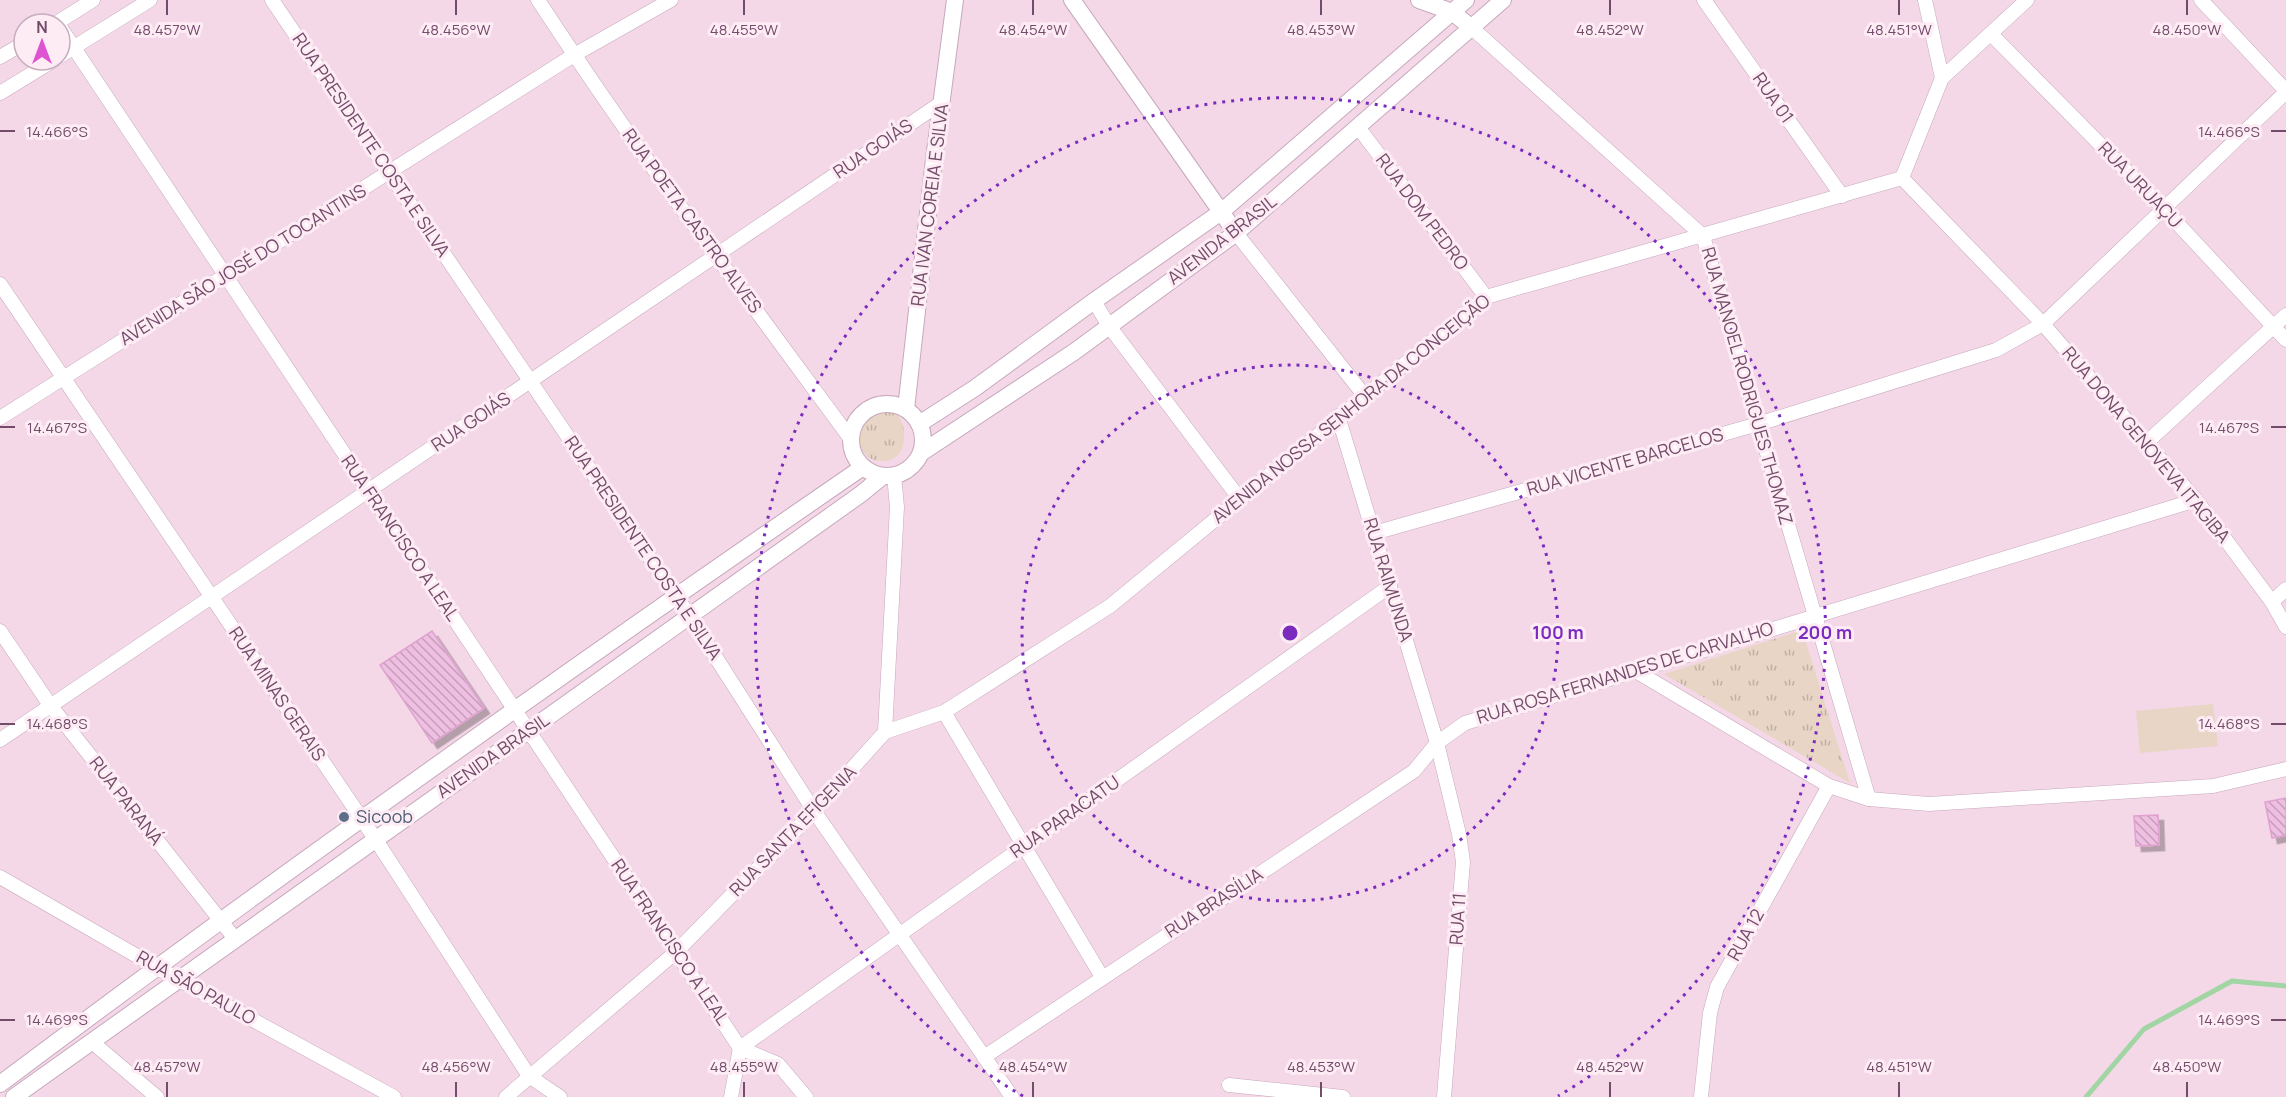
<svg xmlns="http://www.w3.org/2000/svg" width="2286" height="1097" font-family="Manrope,sans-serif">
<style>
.residential{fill:#f4d8e8;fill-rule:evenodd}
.green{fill:#e8d5c5}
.park{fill:url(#park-tufts)}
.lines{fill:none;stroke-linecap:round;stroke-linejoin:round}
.stream{stroke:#a2d5a4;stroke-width:5}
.building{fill:url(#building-back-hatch);stroke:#e0a1d0;stroke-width:1.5;filter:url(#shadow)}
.minor-casing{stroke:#c7a8bd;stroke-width:15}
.tertiary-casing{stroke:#c7a8bd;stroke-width:18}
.minor{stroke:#fff;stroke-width:14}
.tertiary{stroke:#fff;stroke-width:16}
.ticks{fill:none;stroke:#734c6a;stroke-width:2}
.ring{fill:none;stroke:#7b2cbf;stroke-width:3;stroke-dasharray:3 6}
.service-dot{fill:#5c6f8a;stroke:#feecf5;stroke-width:2}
.labels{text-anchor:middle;stroke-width:6;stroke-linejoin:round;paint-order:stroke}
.street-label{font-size:18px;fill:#734c6a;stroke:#feecf5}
.service-label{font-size:18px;fill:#4e5e75;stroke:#feecf5;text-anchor:start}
.ticks-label{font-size:15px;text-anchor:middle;fill:#734c6a;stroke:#feecf5;stroke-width:6;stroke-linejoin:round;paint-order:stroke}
.centre{fill:#7b2cbf;stroke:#feecf5;stroke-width:3}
.ring-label{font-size:18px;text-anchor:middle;font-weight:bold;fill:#7b2cbf;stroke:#feecf5;stroke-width:6;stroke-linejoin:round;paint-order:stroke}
</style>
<defs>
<pattern id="park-tufts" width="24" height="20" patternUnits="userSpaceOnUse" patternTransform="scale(1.5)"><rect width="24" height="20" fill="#e8d5c5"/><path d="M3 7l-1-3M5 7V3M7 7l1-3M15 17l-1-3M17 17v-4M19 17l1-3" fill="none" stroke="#c0afa4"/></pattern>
<pattern id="building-back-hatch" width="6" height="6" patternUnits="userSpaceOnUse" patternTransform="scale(1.5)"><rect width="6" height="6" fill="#efbfe2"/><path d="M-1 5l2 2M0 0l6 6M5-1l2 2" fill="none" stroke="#c69dbb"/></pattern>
<filter id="shadow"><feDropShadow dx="5.5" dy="5.5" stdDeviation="0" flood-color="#0004"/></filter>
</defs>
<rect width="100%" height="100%" fill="#fbe6f1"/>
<!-- residential -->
<path class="residential" d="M0,0H2286V1097H0ZM24,24H60V60H24Z"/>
<!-- green -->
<polygon class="green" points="2213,704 2218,746 2140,753 2136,711"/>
<!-- park -->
<g class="park">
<path d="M886,408C908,408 915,465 879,461C870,460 865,455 861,448C847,428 872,418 886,408Z"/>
<polygon points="1802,630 1850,783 1664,674"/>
</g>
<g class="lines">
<!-- stream -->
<polyline class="stream" points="2086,1097 2144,1029 2232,981 2286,986"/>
</g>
<!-- building -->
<g class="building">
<polygon points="432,631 484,708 432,743 380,665"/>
<polygon points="2286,798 2286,835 2272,838 2265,802"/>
<polygon points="2158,815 2159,845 2136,846 2134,816"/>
</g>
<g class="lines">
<defs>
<g id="minor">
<polyline points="272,0 690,617 814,811 1012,1097"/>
<path d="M538,0C636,150 744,294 850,438"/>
<polyline points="1704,0 1842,196"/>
<polyline points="1925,0 1942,78"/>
<polyline points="2201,0 2286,91"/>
<polyline points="55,24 93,0"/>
<polyline points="60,27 740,1048"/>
<polyline points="1472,28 1703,236 1869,799"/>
<polyline points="1991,34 2164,209 2286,340"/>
<polyline points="60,56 150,0"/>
<polyline points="0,57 24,43"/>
<polyline points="0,93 54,60"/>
<polyline points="1358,127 1486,297"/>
<polyline points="1902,178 2043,324 2196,500 2272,602 2286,627"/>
<polyline points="1236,233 1364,395"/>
<polyline points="0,284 376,840 529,1076 560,1097"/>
<polyline points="1094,301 1109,326 1239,498"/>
<polyline points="1338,416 1437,743 1459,834 1463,862 1444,1097"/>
<polyline points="0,418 574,55 671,0"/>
<polyline points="2146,443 2286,315"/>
<polyline points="1374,533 1758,424 1996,350 2043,324 2286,92"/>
<polyline points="2272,602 2286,589"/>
<polyline points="0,631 50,705 236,940"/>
<polyline points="1634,670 1829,786 1869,799 1929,804 2213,786 2286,769"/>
<polyline points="944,712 1102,977"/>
<polyline points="885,732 944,712 1110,606 1486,297 1902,178 1942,78 2027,0"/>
<polyline points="0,740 941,103"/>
<polyline points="0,877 156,967 394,1097"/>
<polyline points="92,1042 157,1097"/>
<polyline points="740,1048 1390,586"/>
<polyline points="740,1048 778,1064 806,1097"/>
<polyline points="984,1057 1414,771 1437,743 1465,723 2196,500"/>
<polyline points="1229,1085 1343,1097"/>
<polyline points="506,1097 676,952 814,811 885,732 897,507 894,475"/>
<polyline points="731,1097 740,1048"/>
<polyline points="1701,1097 1710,1013 1717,987 1829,786"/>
</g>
<g id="tertiary">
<polyline points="1072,0 1236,233"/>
<polyline points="1419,0 1452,12 1472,28"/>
<circle cx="887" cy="440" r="36"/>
<polyline points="906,409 934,159 955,0"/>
<polyline points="919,424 975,388 1094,301 1221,212 1466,0"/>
<polyline points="921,453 1074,352 1236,233 1503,0"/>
<path d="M0,1084C283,872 572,667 863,467"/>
<polyline points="14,1097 861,494 883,476"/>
</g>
</defs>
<!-- minor casing -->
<use href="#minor" class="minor-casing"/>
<!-- tertiary casing -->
<use href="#tertiary" class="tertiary-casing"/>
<!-- minor -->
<use href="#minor" class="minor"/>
<!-- tertiary -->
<use href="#tertiary" class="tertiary"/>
</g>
<!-- ticks -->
<path class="ticks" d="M167,0V15M456,0V15M744,0V15M1033,0V15M1321,0V15M1610,0V15M1899,0V15M2187,0V15M0,131H15M2271,131H2286M0,427H15M2271,427H2286M0,724H15M2271,724H2286M0,1020H15M2271,1020H2286M167,1082V1097M456,1082V1097M744,1082V1097M1033,1082V1097M1321,1082V1097M1610,1082V1097M1899,1082V1097M2187,1082V1097"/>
<!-- distance rings -->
<g class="ring">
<circle cx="1290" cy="633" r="268"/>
<path d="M1023 1096A535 535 0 1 1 1558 1096"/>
</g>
<!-- markers -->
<circle class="service-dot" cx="344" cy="817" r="6"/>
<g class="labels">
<!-- street labels -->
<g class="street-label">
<text transform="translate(1773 98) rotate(55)" y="6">RUA 01</text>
<text transform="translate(371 145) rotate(56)" y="6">RUA PRESIDENTE COSTA E SILVA</text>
<text transform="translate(873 149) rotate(-34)" y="6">RUA GOIÁS</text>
<text transform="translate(2140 185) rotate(46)" y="6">RUA URUAÇU</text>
<text transform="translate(930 205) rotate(-83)" y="6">RUA IVAN COREIA E SILVA</text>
<text transform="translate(1422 212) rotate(53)" y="6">RUA DOM PEDRO</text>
<text transform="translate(692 221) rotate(54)" y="6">RUA POETA CASTRO ALVES</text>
<text transform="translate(1222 240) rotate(-38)" y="6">AVENIDA BRASIL</text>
<text transform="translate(243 265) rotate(-32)" y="6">AVENIDA SÃO JOSÉ DO TOCANTINS</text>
<text transform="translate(1747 386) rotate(74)" y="6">RUA MANOEL RODRIGUES THOMAZ</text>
<text transform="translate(1351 409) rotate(-39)" y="6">AVENIDA NOSSA SENHORA DA CONCEIÇÃO</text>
<text transform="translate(471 422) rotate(-34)" y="6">RUA GOIÁS</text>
<text transform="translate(2146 445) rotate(50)" y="6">RUA DONA GENOVEVA ITAGIBA</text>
<text transform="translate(1625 462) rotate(-16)" y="6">RUA VICENTE BARCELOS</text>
<text transform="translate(400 538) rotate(56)" y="6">RUA FRANCISCO A LEAL</text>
<text transform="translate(643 548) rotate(56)" y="6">RUA PRESIDENTE COSTA E SILVA</text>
<text transform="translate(1388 580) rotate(73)" y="6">RUA RAIMUNDA</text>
<text transform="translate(1625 673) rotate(-17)" y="6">RUA ROSA FERNANDES DE CARVALHO</text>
<text transform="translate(277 694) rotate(56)" y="6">RUA MINAS GERAIS</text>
<text transform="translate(493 756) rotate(-35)" y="6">AVENIDA BRASIL</text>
<text transform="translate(126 801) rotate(52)" y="6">RUA PARANÁ</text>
<text transform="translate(1065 817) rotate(-35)" y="6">RUA PARACATU</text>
<text transform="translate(793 831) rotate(-46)" y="6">RUA SANTA EFIGENIA</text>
<text transform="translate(1214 903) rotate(-33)" y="6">RUA BRASÍLIA</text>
<text transform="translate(1458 919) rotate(-86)" y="6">RUA 11</text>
<text transform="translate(1746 935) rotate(-61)" y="6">RUA 12</text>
<text transform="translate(670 942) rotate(56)" y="6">RUA FRANCISCO A LEAL</text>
<text transform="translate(196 988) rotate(29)" y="6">RUA SÃO PAULO</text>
</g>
<!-- service labels -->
<g class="service-label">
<text x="356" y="823">Sicoob</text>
</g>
</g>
<g class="ticks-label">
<text x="167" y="35">48.457°W</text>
<text x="456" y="35">48.456°W</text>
<text x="744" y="35">48.455°W</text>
<text x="1033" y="35">48.454°W</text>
<text x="1321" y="35">48.453°W</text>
<text x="1610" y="35">48.452°W</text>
<text x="1899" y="35">48.451°W</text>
<text x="2187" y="35">48.450°W</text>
<text x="57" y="137">14.466°S</text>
<text x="2229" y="137">14.466°S</text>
<text x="57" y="433">14.467°S</text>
<text x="2229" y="433">14.467°S</text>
<text x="57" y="729">14.468°S</text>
<text x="2229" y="729">14.468°S</text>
<text x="57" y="1025">14.469°S</text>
<text x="2229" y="1025">14.469°S</text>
<text x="167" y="1072">48.457°W</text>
<text x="456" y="1072">48.456°W</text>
<text x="744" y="1072">48.455°W</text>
<text x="1033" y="1072">48.454°W</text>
<text x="1321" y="1072">48.453°W</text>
<text x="1610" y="1072">48.452°W</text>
<text x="1899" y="1072">48.451°W</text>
<text x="2187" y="1072">48.450°W</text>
</g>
<circle cx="1290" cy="633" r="9" class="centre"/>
<g class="ring-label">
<text x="1558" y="639">100 m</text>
<text x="1825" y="639">200 m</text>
</g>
<!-- north arrow -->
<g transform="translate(42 42)"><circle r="28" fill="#feecf5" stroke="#c6acbd" stroke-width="1.5"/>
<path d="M0-4.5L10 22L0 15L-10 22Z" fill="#dd53d1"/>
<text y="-9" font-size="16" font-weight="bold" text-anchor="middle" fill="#734c6a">N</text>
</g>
</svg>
